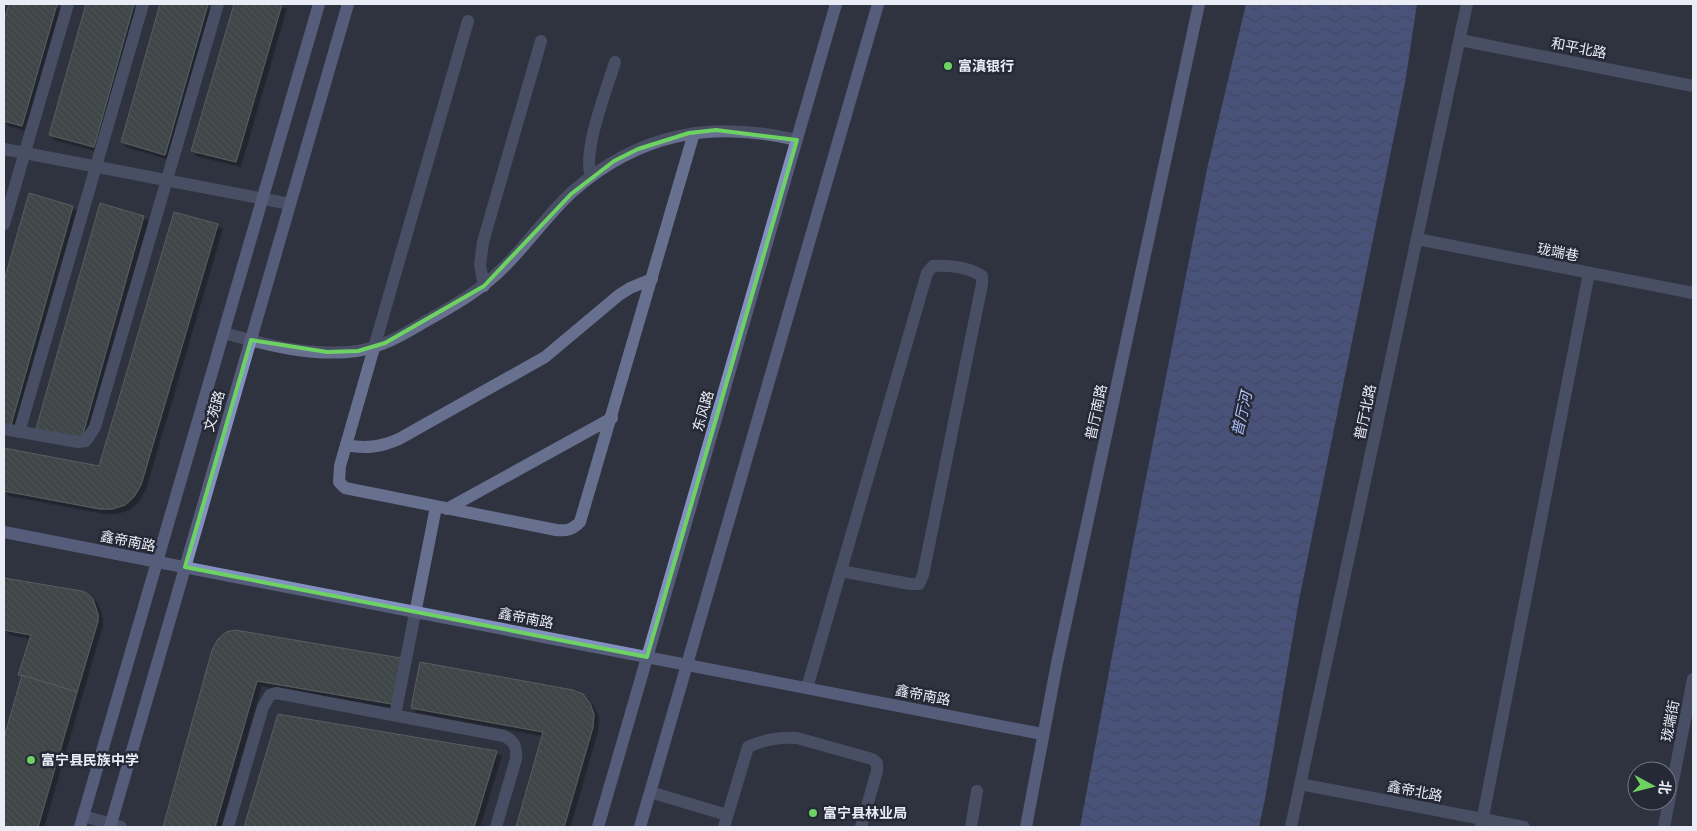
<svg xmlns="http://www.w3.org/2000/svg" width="1697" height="831" font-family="'Titillium Web','Noto Sans SC',sans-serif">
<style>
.water{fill:url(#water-waves)}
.building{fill:url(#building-back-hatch);stroke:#879385;filter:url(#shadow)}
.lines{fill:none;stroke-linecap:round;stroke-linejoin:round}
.lane{stroke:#67708e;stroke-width:12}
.street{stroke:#67708e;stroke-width:12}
.secondary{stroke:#8391c1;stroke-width:12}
.marked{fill:none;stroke:#6cd362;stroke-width:4;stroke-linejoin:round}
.poi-dot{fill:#6cd362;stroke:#252936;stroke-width:2}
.labels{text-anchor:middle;stroke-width:5;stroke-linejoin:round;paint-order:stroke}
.street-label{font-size:14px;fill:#eaedf6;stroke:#252936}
.poi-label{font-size:14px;font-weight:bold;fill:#eaedf6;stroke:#252936;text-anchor:start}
.water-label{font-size:15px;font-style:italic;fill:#afc0f9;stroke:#252936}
</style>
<defs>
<pattern id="water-waves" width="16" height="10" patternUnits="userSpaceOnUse" patternTransform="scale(1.25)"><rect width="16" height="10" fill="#6879bf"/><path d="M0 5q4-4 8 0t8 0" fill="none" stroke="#5a6590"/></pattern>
<pattern id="building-back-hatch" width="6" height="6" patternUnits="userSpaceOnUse" patternTransform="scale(1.25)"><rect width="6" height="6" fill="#525d51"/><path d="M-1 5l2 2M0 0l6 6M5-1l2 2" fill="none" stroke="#6b756b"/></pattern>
<filter id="shadow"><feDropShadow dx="4.5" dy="4.5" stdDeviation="0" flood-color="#0009"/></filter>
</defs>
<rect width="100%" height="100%" fill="#2f3340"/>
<!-- water -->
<polygon class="water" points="1246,4 1417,4 1405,83 1299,600 1265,799 1259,827 1080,827 1133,544 1207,169"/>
<!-- building -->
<g class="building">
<polygon points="9,4 57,4 22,126 4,121 4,21"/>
<polygon points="86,4 134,4 94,147 49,135"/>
<polygon points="160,4 208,4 165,155 121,142"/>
<polygon points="234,4 282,4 236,162 191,151"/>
<polygon points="29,193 73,206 9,432 4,430 4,281"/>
<polygon points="100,203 144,216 81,441 36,429"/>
<polygon points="174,212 218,224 141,485 134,497 125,505 112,509 100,509 4,491 4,448 99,466"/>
<polygon points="4,578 82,591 88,594 93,599 98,614 98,621 77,692 18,675 31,635 4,630"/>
<polygon points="235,630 401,658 392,704 257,681 215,827 163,827 212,650 218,639 226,632"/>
<polygon points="420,662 573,690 583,694 590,703 594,714 593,727 564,827 516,827 543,732 411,708"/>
<polygon points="22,675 77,692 38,827 4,827 4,738"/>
<polygon points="278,714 497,751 474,827 244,827"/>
</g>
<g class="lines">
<!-- lane -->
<g class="lane">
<path d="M468,21L340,466L339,482L345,488L556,530C567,531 572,530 580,522L694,133"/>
<path d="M591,176C582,151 607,89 615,62"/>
<polyline points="4,224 68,4"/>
<polyline points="1417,239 1693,293"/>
<polyline points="484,286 480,265 483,242 541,41"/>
<polyline points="4,429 78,442 86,441 95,427 218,4"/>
<polyline points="19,432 143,4"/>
<path d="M346,445C366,449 381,447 399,439L545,357L619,295L630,288L652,279"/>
<polyline points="447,509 612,418"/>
<path d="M807,688L927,273L933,266C948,265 969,267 982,276V284L923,575L919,584H910L841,571"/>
<polyline points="395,715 436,507"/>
<polyline points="650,792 727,815"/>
<polyline points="84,816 121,827"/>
<path d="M228,827L263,707L270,695L276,693L504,736C515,741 517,748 516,759L496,827"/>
<path d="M724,827L748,747C763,740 781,737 797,738L872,759L877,763V771L861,827"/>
<polyline points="971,827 977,791"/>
<polyline points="1481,827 1589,273"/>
<polyline points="1664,827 1693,679"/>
</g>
<!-- street -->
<g class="street">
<polyline points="1460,40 1693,86"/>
<polyline points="4,149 290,204"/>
<path d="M224,333C266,345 313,357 357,351C383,347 404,334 426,321C455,305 483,289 506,265C529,242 548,214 572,192C639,133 711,120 797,140"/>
<polyline points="1300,784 1524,827"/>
<polyline points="1291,827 1467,4"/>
</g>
<!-- secondary -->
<g class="secondary">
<polyline points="4,532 1042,734"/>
<polyline points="80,827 319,4"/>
<polyline points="110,827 348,4"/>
<polyline points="598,827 836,4"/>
<polyline points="640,827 878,4"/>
<polyline points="1026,827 1057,663 1199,4"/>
</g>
</g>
<!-- marked area -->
<path d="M0 0H1697V831H0ZM716,130L797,140L647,657L185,567L251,340L327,352L358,351L385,343L484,286L571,194L614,161L638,149L689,133Z" fill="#2f3340" fill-opacity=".55" fill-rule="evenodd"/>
<path class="marked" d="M716,130L797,140L647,657L185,567L251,340L327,352L358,351L385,343L484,286L571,194L614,161L638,149L689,133Z"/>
<!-- markers -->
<g class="poi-dot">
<circle cx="948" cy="66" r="5"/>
<circle cx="31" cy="760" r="5"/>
<circle cx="813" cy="813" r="5"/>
</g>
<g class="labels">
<!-- street labels -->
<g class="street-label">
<text transform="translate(1579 48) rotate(11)" y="5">和平北路</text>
<text transform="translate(1558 252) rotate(11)" y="5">珑端巷</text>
<text transform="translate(214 411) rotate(-74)" y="5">文苑路</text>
<text transform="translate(703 411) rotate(-74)" y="5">东风路</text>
<text transform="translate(1096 412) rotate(-78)" y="5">普厅南路</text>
<text transform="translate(1365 412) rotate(-78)" y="5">普厅北路</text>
<text transform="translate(128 541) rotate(11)" y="5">鑫帝南路</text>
<text transform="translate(526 618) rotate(11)" y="5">鑫帝南路</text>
<text transform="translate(923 695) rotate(11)" y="5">鑫帝南路</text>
<text transform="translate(1670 721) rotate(-79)" y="5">珑端街</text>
<text transform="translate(1415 791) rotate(11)" y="5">鑫帝北路</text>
</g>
<!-- poi labels -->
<g class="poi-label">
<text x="958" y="71">富滇银行</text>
<text x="41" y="765">富宁县民族中学</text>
<text x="823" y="818">富宁县林业局</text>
</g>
<!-- water labels -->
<g class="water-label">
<text transform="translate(1242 414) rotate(-77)" y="5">普厅河</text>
</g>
</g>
<!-- border -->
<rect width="1697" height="831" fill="none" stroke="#eaedf6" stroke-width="10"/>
<!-- north arrow -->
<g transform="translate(1652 786) rotate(97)"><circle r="24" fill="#252936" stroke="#747783"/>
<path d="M0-4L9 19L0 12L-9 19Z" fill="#6cd362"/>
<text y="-8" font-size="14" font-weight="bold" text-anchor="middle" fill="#eaedf6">北</text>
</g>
</svg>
